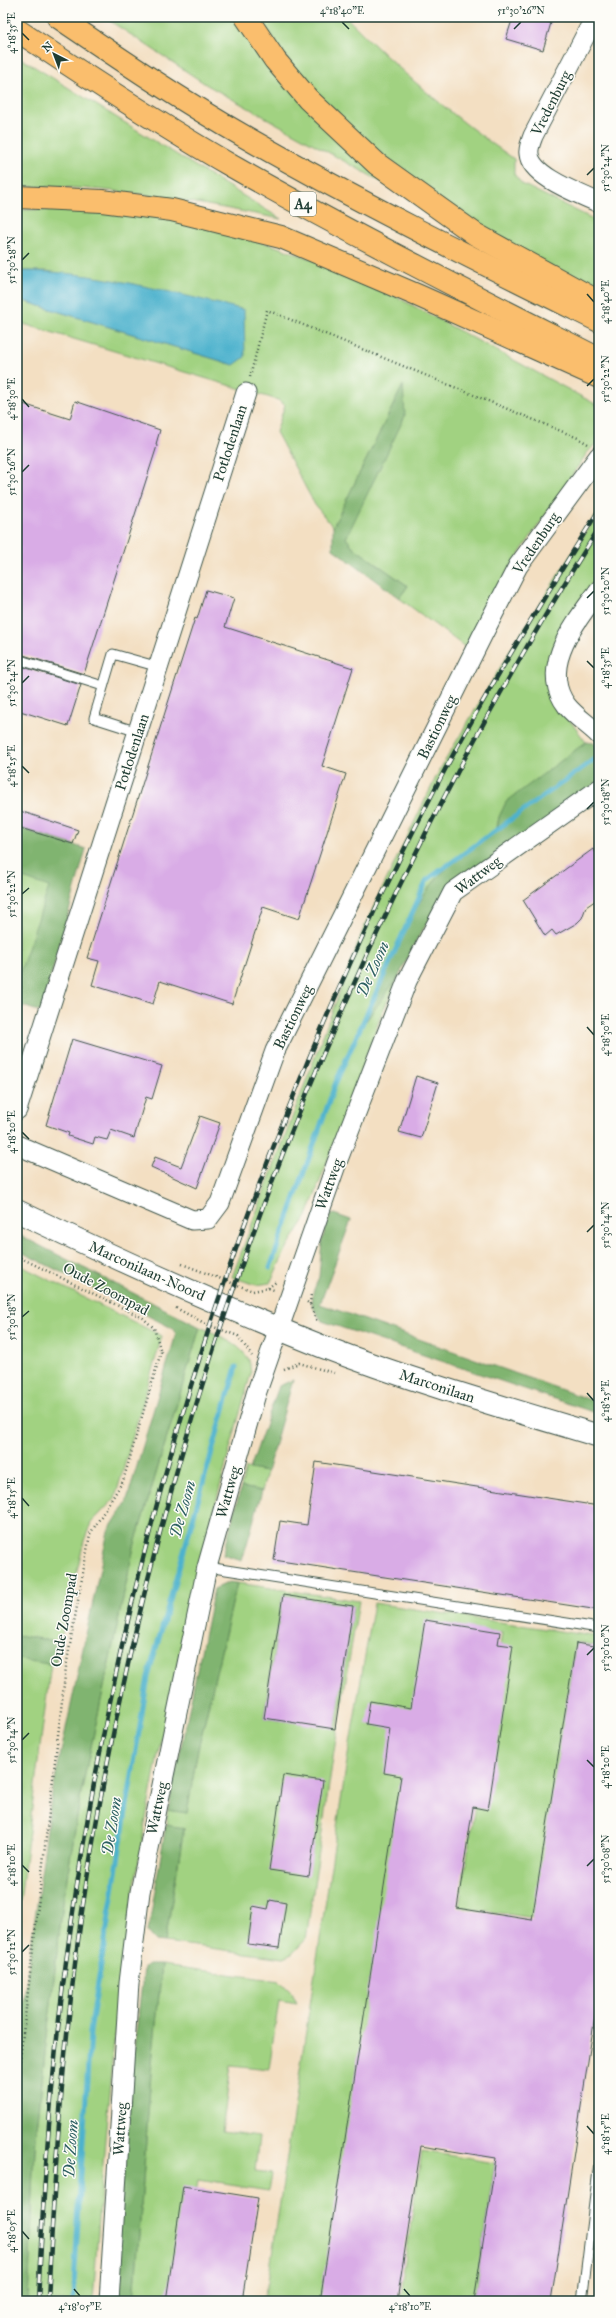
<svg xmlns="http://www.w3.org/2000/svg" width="616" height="2318" font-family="'IM FELL Great Primer',serif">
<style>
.green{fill:#a1d281;stroke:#60885a;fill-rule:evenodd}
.forest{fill:#80b46f;stroke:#507852}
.water{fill:#4eb2cd;stroke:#367880}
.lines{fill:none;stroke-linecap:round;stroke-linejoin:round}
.stream{stroke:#4eb2cd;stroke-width:5}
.building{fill:#d9ace6}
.service-casing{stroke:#3f5549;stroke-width:11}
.minor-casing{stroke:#3f5549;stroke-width:21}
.tertiary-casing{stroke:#3f5549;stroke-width:24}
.motorway-casing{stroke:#3f5549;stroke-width:24}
.path{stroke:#3f5549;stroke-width:2.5;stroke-dasharray:1 3;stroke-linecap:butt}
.service{stroke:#fff;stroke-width:9}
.minor{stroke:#fff;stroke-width:19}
.tertiary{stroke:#fff;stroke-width:22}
.motorway{stroke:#fabe6d;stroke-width:22}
.rail-casing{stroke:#1f3d34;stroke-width:4.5}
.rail{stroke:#fdfcf7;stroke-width:3;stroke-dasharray:9;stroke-linecap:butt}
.ticks{fill:none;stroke:#1f3d34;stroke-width:1.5}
.labels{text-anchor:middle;stroke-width:3;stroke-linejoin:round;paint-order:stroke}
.shield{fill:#fdfcf7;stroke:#62766e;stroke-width:1}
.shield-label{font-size:14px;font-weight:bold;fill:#1f3d34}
.street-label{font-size:15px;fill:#1f3d34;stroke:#fdfcf7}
.water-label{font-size:16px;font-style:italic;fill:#2d6062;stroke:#fdfcf7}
.neatline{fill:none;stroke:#1f3d34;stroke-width:1.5}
.ticks-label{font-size:10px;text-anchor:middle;fill:#1f3d34}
</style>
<rect width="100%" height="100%" fill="#fdfcf7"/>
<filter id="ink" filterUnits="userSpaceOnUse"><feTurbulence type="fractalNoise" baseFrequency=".025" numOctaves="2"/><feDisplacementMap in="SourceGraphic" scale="8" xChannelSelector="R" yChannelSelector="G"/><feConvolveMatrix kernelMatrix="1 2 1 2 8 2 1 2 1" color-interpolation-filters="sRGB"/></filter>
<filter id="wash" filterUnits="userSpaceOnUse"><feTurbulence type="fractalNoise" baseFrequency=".012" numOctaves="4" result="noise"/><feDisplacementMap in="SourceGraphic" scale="16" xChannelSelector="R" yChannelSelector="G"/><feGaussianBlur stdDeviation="0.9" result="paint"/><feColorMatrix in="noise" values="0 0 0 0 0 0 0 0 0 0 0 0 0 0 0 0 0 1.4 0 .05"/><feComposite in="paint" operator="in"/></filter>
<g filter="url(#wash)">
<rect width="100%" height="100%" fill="#f3dfc2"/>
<!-- green -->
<g class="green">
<polygon points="104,17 236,17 398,191 207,85"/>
<path d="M258,17H346C397,69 453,117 514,159V174L522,184L599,222V295L475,229L342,122L293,67Z"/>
<path d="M17,56L281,219C194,202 106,184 17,187Z"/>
<polygon points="78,209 166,218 269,244 356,275 599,406 599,440 587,453 509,569 465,647 399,598 408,586 354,548 346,538 403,386 333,527 315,505 276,432 285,405 278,400 17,322 17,299 234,365 243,310 241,309 47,271 17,271 17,210"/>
<polygon points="599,511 599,572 567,622 558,705 586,742 555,766 499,817 497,828 453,863 367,1019 399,976 382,1013 307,1216 288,1246 270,1283 256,1285 232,1277 364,927 394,864 439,771 511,649"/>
<polygon points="17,873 59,885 22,1005 17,1004"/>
<polygon points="17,1264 162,1336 115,1498 91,1523 84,1541 60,1642 52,1641 17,1649"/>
<path d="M200,1327C217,1334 237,1342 248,1358C250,1361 250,1369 251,1373C200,1554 156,1737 129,1924C110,2049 102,2175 93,2301H28L35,2148L44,2062L63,1902L81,1793L134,1547Z"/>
<polygon points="246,1468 267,1472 262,1491 241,1487"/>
<path d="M237,1583L359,1601L334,1751L306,1939L292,1954L283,1958L165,1942L184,1828L166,1825L168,1810L187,1813L197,1754ZM283,1595L353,1606L335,1728L264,1718Z"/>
<polygon points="374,1603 599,1637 599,1646 576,1642 534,1918 459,1907 502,1633 426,1621 322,2301 265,2301 347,1761"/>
<polygon points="17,1657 51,1663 17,1923"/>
<polygon points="162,1965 280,1981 292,1993 297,2003 279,2000 269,2069 231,2065 222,2131 259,2136 255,2171 272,2173 269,2191 198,2180 180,2301 134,2301 151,2073"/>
<polygon points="422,2151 495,2163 474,2301 399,2301"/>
</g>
<!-- forest -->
<g class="forest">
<polygon points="403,385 405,416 346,538 354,548 408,586 399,598 333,549 333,527"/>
<path d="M586,742L594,743L599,749V781L439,905L417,939L399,976L366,1021C384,976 399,931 427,891C444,866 473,845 497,828L499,817L506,802Z"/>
<polygon points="17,827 86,849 41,1012 17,1004 17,981 49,887 17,876"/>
<polygon points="331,1213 351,1220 320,1304 599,1403 599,1414 322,1321 312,1306 313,1292 319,1277 322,1240"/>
<polygon points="17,1234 200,1327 134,1547 81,1793 63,1902 44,2062 35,2148 28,2301 17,2301 17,2069 21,2022 51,1799 108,1531 126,1503 176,1334 172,1328 17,1250"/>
<polygon points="293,1380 267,1472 250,1469 279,1386"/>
<polygon points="241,1487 262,1491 242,1561 223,1555"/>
<polygon points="230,1582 237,1583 197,1754 187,1813 168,1810 214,1589"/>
<polygon points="17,1635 60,1642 55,1665 17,1659"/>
<polygon points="166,1825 184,1828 165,1942 156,1941 148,1932"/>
<polygon points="148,1965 162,1965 151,2073 134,2301 113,2301 127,2105 144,1968"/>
</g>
<!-- water -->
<path class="water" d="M17,271C93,270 168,292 241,309L244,310L245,357L234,365L17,299Z"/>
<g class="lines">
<!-- stream -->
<g class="stream">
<polyline points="270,1268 336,1082 427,880 599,756"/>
<polyline points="73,2301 90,2032 148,1677 236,1367"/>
</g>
</g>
<g id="blocks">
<!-- building -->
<g class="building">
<polygon points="513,17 531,17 551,23 543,50 506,39"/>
<polygon points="75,401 160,430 156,444 157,446 84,674 17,653 17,402 70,419"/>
<polygon points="206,590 234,598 225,627 353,668 322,766 346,774 299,919 263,907 232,1004 160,981 153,1004 92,985 99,961 87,958 195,618 197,619"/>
<polygon points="17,665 81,685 68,726 17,710"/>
<polygon points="17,810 78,830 73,844 17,827"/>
<polygon points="593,849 599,857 599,898 586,907 582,918 577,923 556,935 552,930 545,936 523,900"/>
<polygon points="72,1039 162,1066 152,1099 146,1097 134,1138 111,1130 107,1140 95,1137 93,1144 68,1136 69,1133 46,1125"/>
<polygon points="416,1076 438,1083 421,1138 399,1132"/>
<polygon points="200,1116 220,1123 197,1188 151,1167 155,1157 181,1167"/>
<polygon points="316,1462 599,1506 599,1610 274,1560 280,1521 307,1525"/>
<polygon points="283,1595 353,1606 335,1729 264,1718"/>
<polygon points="425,1620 500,1632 498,1644 513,1646 488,1810 473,1807 457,1908 532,1920 576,1643 599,1647 599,1990 551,2301 474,2301 496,2158 421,2146 397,2301 320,2301 401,1776 384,1773 390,1728 366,1724 370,1701 411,1708"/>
<polygon points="283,1775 323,1781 309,1876 269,1870"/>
<polygon points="270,1900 286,1903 279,1948 248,1944 253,1906 268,1909"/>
<polygon points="183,2186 258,2198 242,2301 166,2301"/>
</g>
</g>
</g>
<g filter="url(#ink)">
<use href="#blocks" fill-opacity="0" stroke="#3f5549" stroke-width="1"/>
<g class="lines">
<defs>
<g id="service">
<polyline points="17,659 103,686"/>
<polyline points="138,732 94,718 113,654 159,667"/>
<polyline points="207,1567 599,1628"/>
<polyline points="582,2301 599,2162"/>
</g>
<g id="minor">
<path d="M595,17L533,136C531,142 528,148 529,154C531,177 581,194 599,203"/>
<path d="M599,590C577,621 537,667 567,706C576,717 589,725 599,735"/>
<polyline points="17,1110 246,393"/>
<polyline points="17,1145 192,1220 208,1219 220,1203 275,1051 482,636 518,566 599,456"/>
<polyline points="109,2301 129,1983 140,1892 207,1567 256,1394 337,1162 407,981 453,892 599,789"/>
</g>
<path id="tertiary" d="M17,1211C117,1259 218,1305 321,1346C412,1381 506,1408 599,1436"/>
<g id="motorway">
<path d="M58,17C120,59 182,101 247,138C362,204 480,262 599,321"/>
<polyline points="246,17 275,60 308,99 377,164 475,234 599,302"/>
<path d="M17,30C87,77 157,123 230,165C351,234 475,296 599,359"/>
<polyline points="17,197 102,201 172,210 281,237 419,296 599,377"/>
</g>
</defs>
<!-- service casing -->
<use href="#service" class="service-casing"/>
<!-- minor casing -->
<use href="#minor" class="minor-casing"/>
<!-- tertiary casing -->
<use href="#tertiary" class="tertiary-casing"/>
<!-- motorway casing -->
<use href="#motorway" class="motorway-casing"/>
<!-- path -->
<g class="path">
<polyline points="250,377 267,310 578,438 588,444"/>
<polyline points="17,1256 143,1318 154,1328 161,1352 123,1481 90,1534 66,1667 17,2085"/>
<polyline points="182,1264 253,1291 268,1288 274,1290"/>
<polyline points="268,1288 276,1282"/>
<polyline points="307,1302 310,1304 317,1322"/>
<polyline points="310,1304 311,1294"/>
<polyline points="176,1308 206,1324 238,1336 252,1356"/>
<polyline points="284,1369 299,1363 334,1373"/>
</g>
<!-- service -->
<use href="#service" class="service"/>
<!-- minor -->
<use href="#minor" class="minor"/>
<!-- tertiary -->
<use href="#tertiary" class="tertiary"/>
<!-- motorway -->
<use href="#motorway" class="motorway"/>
<defs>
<g id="rail">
<path d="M38,2301C44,2180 52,2060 69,1940C124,1537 250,1142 439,781C488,688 543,599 599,510"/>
<path d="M48,2301C55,2159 65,2018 87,1878C164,1396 338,940 599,528"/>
</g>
</defs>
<!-- rail casing -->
<use href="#rail" class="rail-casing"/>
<!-- rail -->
<use href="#rail" class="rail"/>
</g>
</g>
<!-- ticks -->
<path class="ticks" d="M342,22L349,29M514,29L521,22M22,33L29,40M587,175L594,168M22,260L29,253M587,294L594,302M587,386L594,379M22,399L29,407M22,472L29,465M587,598L594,591M587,661L594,668M22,683L29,676M22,766L29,773M587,809L594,802M22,894L29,888M587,1027L594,1035M22,1132L29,1139M587,1232L594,1225M22,1317L29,1311M587,1393L594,1401M22,1498L29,1506M587,1655L594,1648M22,1740L29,1733M587,1760L594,1767M22,1865L29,1872M587,1866L594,1859M22,1952L29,1945M587,2126L594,2134M22,2231L29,2239M74,2289L80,2296M404,2289L410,2296"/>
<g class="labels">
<!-- shield labels -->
<rect class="shield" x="290" y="192" width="26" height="24" rx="3"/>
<g class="shield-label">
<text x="303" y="209">A4</text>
</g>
<!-- street labels -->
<g class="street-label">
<text transform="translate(551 103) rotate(-63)" y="5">Vredenburg</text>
<text transform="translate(230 443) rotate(-72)" y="5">Potlodenlaan</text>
<text transform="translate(536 543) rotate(-56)" y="5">Vredenburg</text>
<text transform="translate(437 727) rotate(-64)" y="5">Bastionweg</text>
<text transform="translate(132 752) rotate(-72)" y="5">Potlodenlaan</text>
<text transform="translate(478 875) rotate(-37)" y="5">Wattweg</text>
<text transform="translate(293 1017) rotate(-64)" y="5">Bastionweg</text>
<text transform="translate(329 1184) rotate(-70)" y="5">Wattweg</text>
<text transform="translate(147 1271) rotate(24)" y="5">Marconilaan-Noord</text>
<text transform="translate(106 1289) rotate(28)" y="5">Oude Zoompad</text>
<text transform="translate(437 1386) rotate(18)" y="5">Marconilaan</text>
<text transform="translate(228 1492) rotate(-74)" y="5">Wattweg</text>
<text transform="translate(64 1620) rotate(-80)" y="5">Oude Zoompad</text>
<text transform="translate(157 1808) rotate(-78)" y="5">Wattweg</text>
<text transform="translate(120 2129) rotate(-86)" y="5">Wattweg</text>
</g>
<!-- water labels -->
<g class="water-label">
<text transform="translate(372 969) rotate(-66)" y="6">De Zoom</text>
<text transform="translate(182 1509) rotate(-74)" y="6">De Zoom</text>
<text transform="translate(111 1826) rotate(-81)" y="6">De Zoom</text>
<text transform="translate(70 2149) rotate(-86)" y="6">De Zoom</text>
</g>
</g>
<!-- margin -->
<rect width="616" height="2318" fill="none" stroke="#fdfcf7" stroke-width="44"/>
<!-- north arrow -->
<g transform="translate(54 54) rotate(318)" stroke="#fdfcf7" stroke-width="3" paint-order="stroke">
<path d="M0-3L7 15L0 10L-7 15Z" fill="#1f3d34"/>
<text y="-6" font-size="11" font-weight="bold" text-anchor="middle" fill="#1f3d34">N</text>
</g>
<rect x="22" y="22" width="572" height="2274" class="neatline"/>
<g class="ticks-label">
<text x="342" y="14">4°18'40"E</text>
<text x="521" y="14">51°30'26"N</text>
<text transform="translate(11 33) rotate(-90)" y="4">4°18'35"E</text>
<text transform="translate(605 168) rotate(-90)" y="4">51°30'24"N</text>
<text transform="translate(11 260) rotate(-90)" y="4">51°30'28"N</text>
<text transform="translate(605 302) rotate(-90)" y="4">4°18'40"E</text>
<text transform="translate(605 379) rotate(-90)" y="4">51°30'22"N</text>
<text transform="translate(11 399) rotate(-90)" y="4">4°18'30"E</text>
<text transform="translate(11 472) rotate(-90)" y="4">51°30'26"N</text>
<text transform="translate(605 591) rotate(-90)" y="4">51°30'20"N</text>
<text transform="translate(605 668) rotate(-90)" y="4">4°18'35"E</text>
<text transform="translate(11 683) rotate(-90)" y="4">51°30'24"N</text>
<text transform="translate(11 766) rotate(-90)" y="4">4°18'25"E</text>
<text transform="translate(605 802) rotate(-90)" y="4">51°30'18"N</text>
<text transform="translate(11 894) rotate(-90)" y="4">51°30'22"N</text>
<text transform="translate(605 1035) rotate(-90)" y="4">4°18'30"E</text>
<text transform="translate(11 1132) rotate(-90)" y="4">4°18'20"E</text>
<text transform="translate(605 1225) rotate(-90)" y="4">51°30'14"N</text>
<text transform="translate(11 1317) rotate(-90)" y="4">51°30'18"N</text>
<text transform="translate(605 1401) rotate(-90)" y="4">4°18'25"E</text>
<text transform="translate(11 1498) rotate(-90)" y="4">4°18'15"E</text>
<text transform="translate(605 1648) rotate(-90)" y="4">51°30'10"N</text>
<text transform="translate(11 1740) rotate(-90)" y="4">51°30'14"N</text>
<text transform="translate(605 1767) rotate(-90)" y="4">4°18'20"E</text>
<text transform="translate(605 1859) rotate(-90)" y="4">51°30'08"N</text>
<text transform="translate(11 1865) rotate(-90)" y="4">4°18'10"E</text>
<text transform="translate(11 1952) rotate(-90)" y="4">51°30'12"N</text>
<text transform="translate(605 2134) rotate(-90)" y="4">4°18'15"E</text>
<text transform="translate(11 2231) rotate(-90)" y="4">4°18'05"E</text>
<text x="80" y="2310">4°18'05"E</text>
<text x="410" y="2310">4°18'10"E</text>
</g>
</svg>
